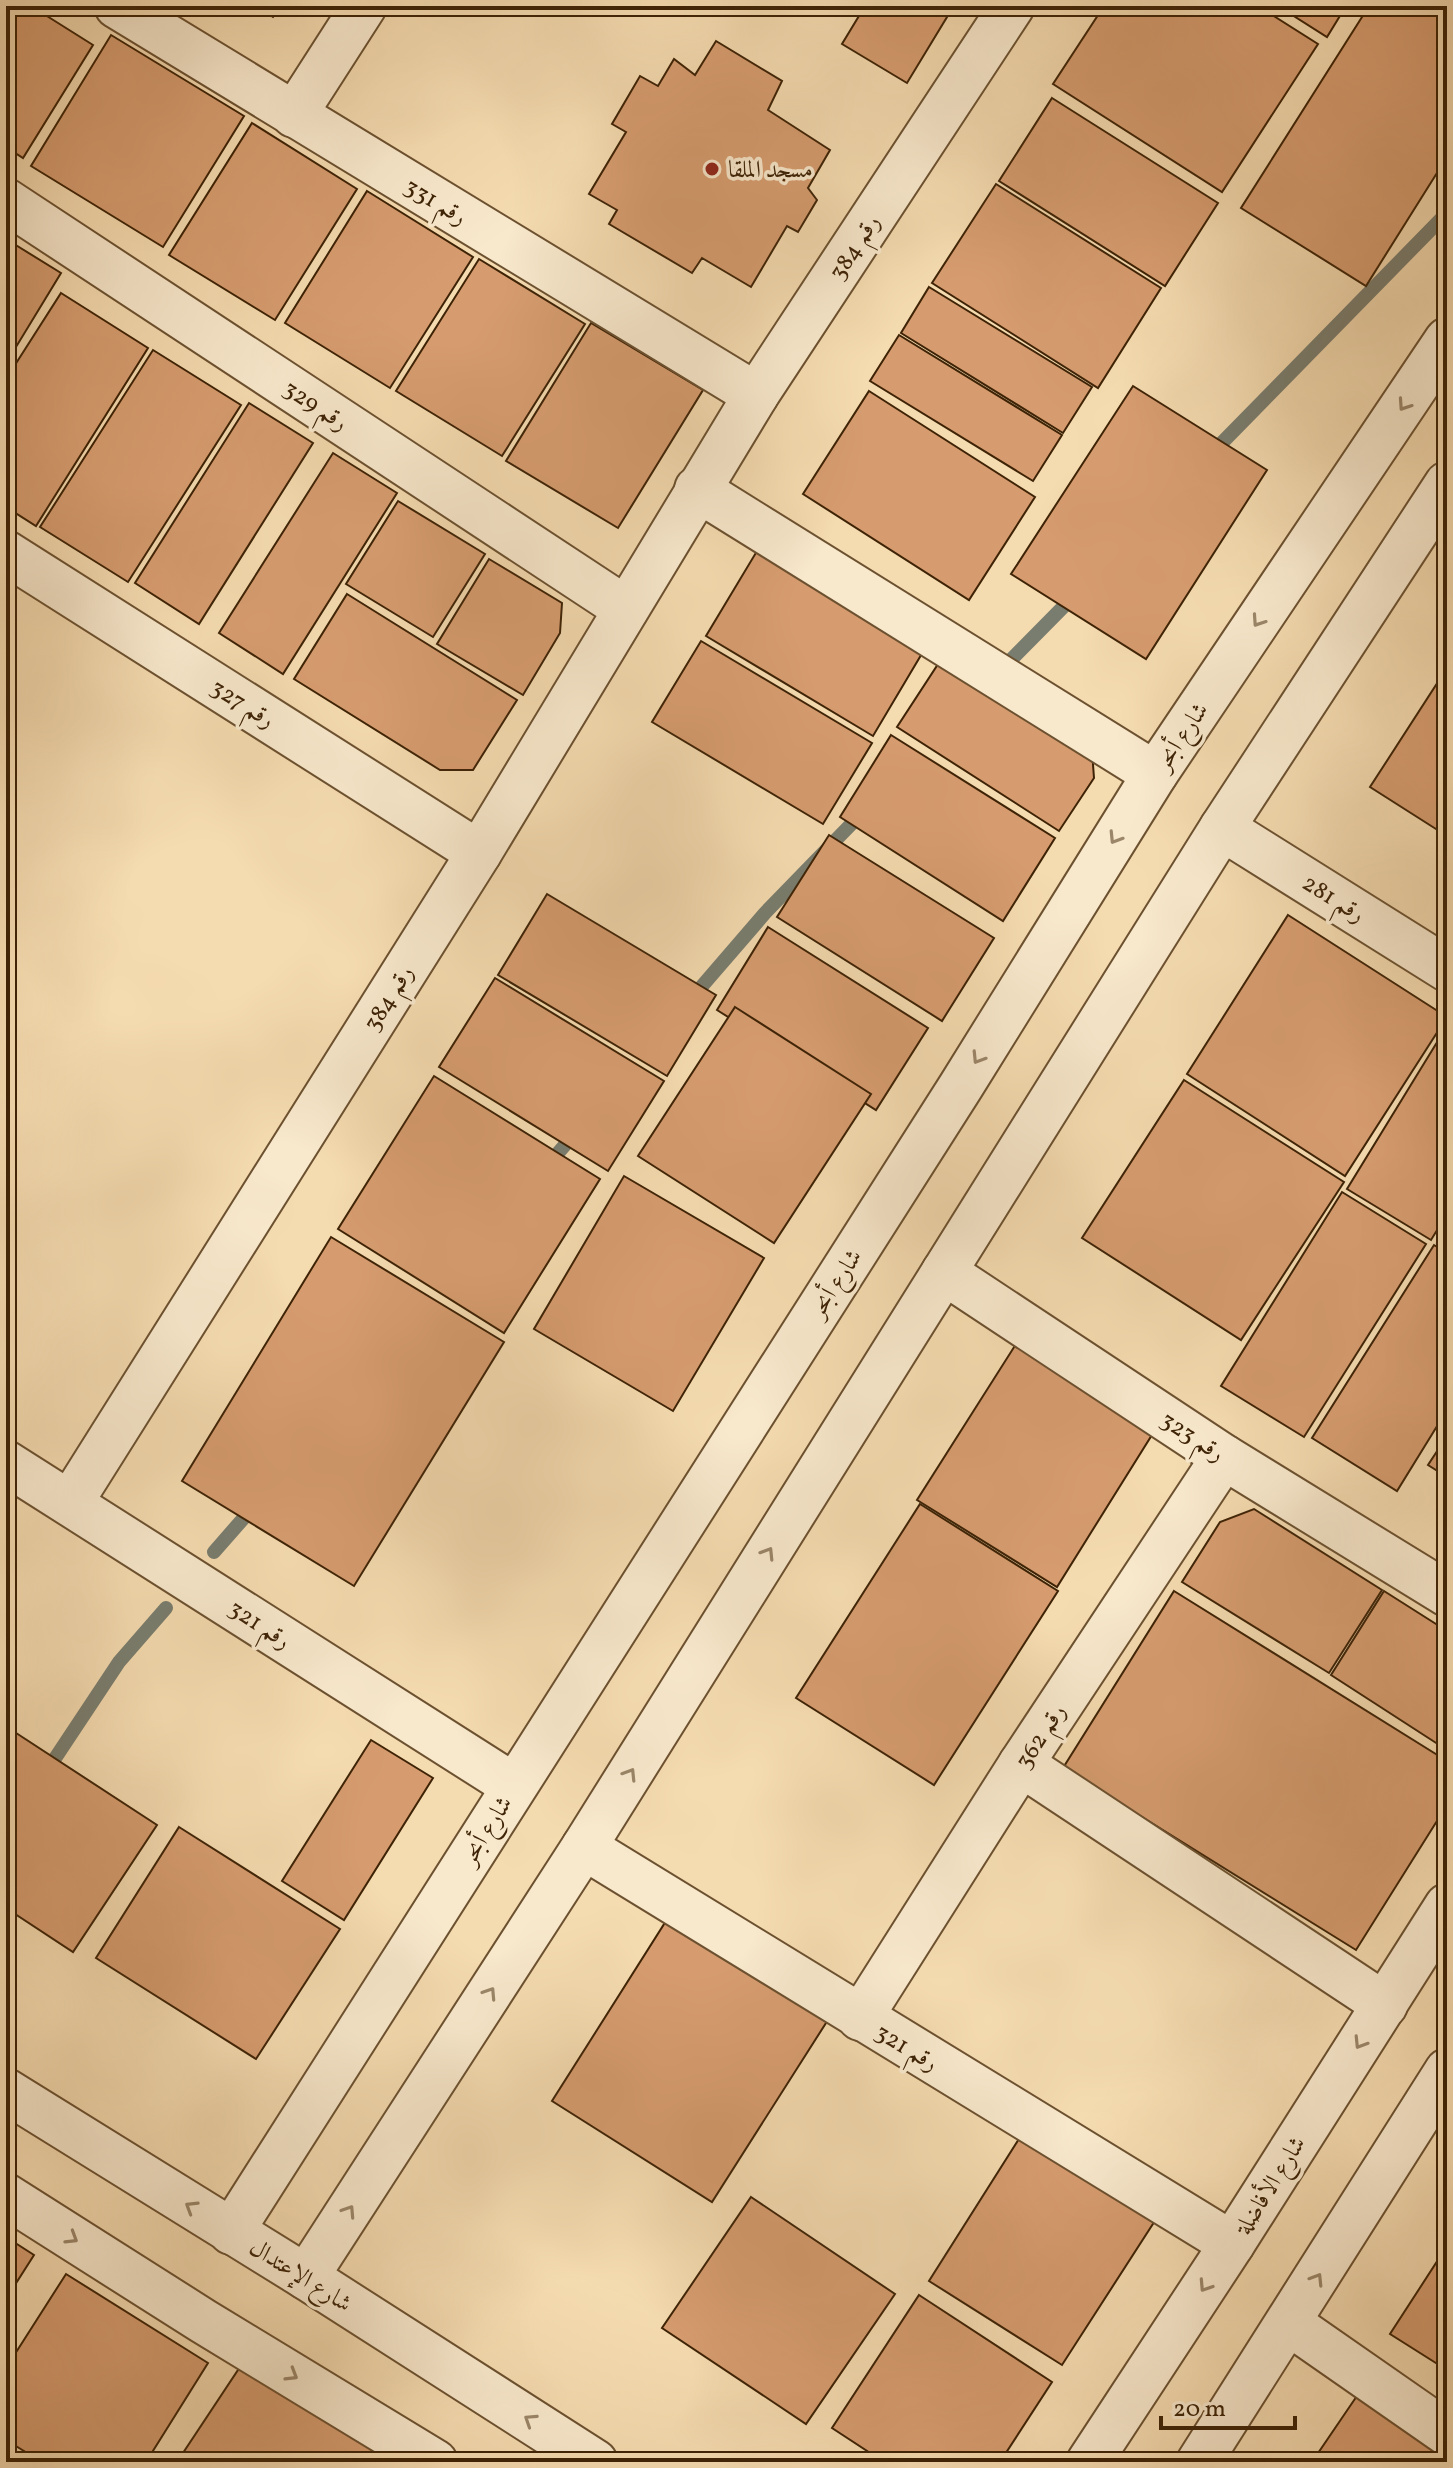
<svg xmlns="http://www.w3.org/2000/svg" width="1453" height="2468" font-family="Vollkorn,Amiri,serif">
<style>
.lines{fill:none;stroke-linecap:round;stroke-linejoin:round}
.stream{stroke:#797d6f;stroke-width:14}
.building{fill:#d69c6f;stroke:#3e2306;stroke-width:2}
.minor-casing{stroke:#6c5130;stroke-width:48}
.minor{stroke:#f8e8cc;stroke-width:44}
.oneway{stroke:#9b8669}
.poi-dot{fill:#8f2418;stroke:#f8e8cc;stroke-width:3}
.labels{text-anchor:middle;stroke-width:7;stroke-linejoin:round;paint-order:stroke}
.poi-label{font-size:24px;fill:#3e2306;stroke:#f8e8cc;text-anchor:start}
.street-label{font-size:24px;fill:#3e2306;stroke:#f8e8cc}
</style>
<rect width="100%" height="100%" fill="#f5dbb0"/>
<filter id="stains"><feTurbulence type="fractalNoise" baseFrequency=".0025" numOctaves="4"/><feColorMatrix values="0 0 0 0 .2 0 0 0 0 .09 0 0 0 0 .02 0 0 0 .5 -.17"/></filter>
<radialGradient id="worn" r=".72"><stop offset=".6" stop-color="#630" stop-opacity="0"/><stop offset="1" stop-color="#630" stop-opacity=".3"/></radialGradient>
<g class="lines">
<!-- stream -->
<g class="stream">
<polyline points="1209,456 1447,213"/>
<polyline points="1000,671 1075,595"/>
<polyline points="690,1000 765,913 863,812"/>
<polyline points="546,1167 577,1131"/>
<polyline points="214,1552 256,1504"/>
<polyline points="44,1775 119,1662 166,1608"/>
</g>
</g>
<!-- building -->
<g class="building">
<polygon points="31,6 93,45 23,158 6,147 6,7"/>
<polygon points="256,6 281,6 273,17"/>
<polygon points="865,6 928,6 947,17 907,83 842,44"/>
<polygon points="1104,6 1258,6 1318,44 1222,192 1053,84"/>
<polygon points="1278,6 1346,6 1327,37"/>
<polygon points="1369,6 1447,6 1447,157 1366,286 1241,208"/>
<polygon points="111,35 244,116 163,247 31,166"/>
<polygon points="716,41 782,81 768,110 830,150 808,188 817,200 798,232 787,226 751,287 702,258 692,273 609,224 617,210 589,194 626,132 612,124 640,76 658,86 674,59 695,75"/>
<polygon points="1052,98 1218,203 1165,286 999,181"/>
<polygon points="252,123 357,189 275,320 169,255"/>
<polygon points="996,184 1161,288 1098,388 932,283"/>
<polygon points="367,191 473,257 390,388 285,323"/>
<polygon points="6,239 61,273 16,347 6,341"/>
<polygon points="479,259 585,324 502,456 396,391"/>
<polygon points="929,287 1092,387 1063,433 901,333"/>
<polygon points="61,293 148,348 36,526 6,507 6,379"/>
<polygon points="591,323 703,390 618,528 506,461"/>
<polygon points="899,335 1062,435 1033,481 870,381"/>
<polygon points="153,350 241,405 128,582 40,527"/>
<polygon points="1133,386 1267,470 1146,659 1011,574"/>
<polygon points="869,391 1035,497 969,600 803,494"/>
<polygon points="249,403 313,443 199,624 135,583"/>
<polygon points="333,453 397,493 283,674 219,633"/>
<polygon points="398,501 485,554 433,637 346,584"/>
<polygon points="760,546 927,645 873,736 706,636"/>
<polygon points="489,559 562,603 560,633 523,695 437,644"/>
<polygon points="347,594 517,700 473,770 440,770 294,679"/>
<polygon points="701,641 872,743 823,824 652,722"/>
<polygon points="944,655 1092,751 1094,778 1059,831 897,727"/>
<polygon points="1447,668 1447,836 1370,787"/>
<polygon points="891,735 1055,838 1003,921 840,817"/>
<polygon points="829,835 994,938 942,1021 777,917"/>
<polygon points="547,894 716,995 667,1076 498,975"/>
<polygon points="1288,915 1447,1017 1345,1176 1187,1074"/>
<polygon points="768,927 928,1028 876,1110 717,1010"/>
<polygon points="495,978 664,1081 608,1171 439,1067"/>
<polygon points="735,1007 871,1094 774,1243 638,1156"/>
<polygon points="1447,1026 1447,1214 1431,1240 1347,1189"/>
<polygon points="434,1076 600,1179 504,1333 338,1229"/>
<polygon points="1184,1080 1344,1182 1241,1340 1082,1238"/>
<polygon points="624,1176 764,1258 673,1411 534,1329"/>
<polygon points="1342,1192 1426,1244 1304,1437 1221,1386"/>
<polygon points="1447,1226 1447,1249 1437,1243"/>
<polygon points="331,1237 504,1342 354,1586 182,1481"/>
<polygon points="1434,1245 1447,1253 1447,1410 1397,1491 1312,1438"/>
<polygon points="1016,1344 1155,1430 1057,1587 917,1500"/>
<polygon points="1447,1436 1447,1477 1428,1465"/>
<polygon points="920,1504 1058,1591 934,1785 796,1698"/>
<polygon points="1254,1509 1382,1590 1329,1673 1182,1582 1220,1522"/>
<polygon points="1174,1591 1447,1761 1447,1805 1356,1950 1063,1768"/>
<polygon points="1384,1591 1447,1631 1447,1750 1331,1675"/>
<polygon points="10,1729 157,1825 73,1952 6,1908 6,1735"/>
<polygon points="371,1740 433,1778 344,1920 282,1881"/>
<polygon points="179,1827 340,1929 256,2059 96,1958"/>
<polygon points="673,1910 833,2012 712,2202 552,2101"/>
<polygon points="1024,2131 1158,2216 1062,2365 929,2281"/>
<polygon points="751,2197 895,2294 806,2424 662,2328"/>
<polygon points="6,2237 34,2255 6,2299"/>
<polygon points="1447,2246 1447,2370 1390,2334"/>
<polygon points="66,2274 208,2363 146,2462 42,2462 6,2440 6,2368"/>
<polygon points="919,2295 1052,2382 1000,2462 884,2462 832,2428"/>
<polygon points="242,2364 394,2462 177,2462"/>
<polygon points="1363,2387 1447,2442 1447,2462 1312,2462"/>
</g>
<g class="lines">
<defs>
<g id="minor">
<polyline points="117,6 756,395"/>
<polyline points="294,115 364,6"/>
<polyline points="6,201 626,609"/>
<polyline points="697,489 1155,774"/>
<polyline points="6,553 479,853"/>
<polyline points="1222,828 1447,969"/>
<polyline points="944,1272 1224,1457 1447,1594"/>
<polyline points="6,1463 514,1786"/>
<polyline points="70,1503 479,853 756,395 1012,6"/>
<polyline points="1021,1764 1385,2005"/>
<polyline points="584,1847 1232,2244"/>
<polyline points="860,2018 1021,1764 1224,1457"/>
<polyline points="6,2091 306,2277 595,2462"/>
<polyline points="6,2196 203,2321 435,2462"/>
<polyline points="231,2232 961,1086 1155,774 1447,340"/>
<polyline points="306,2277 584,1847 1222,828 1447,484"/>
<polyline points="1289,2323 1447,2433"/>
<polyline points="1089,2462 1232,2244 1447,1906"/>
<polyline points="1199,2462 1447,2071"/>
</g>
</defs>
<!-- minor casing -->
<use href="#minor" class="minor-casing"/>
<!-- minor -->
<use href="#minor" class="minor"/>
</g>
<!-- one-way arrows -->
<defs><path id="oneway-chevron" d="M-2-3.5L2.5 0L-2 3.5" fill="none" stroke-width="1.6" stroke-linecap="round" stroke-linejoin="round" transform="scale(2)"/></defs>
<g class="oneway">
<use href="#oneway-chevron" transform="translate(1404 405) rotate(124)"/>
<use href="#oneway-chevron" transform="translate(1258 621) rotate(124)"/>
<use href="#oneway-chevron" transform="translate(1115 838) rotate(122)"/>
<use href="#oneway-chevron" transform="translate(978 1058) rotate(122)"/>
<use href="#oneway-chevron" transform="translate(768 1553) rotate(-58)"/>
<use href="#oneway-chevron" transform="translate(630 1774) rotate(-58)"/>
<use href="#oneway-chevron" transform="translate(490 1993) rotate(-57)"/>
<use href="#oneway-chevron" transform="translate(1360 2043) rotate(122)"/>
<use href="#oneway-chevron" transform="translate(191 2207) rotate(-148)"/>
<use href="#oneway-chevron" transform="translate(349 2211) rotate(-57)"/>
<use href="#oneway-chevron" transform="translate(72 2238) rotate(32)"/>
<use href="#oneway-chevron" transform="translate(1317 2279) rotate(-58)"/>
<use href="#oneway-chevron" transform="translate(1205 2286) rotate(123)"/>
<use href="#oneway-chevron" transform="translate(292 2375) rotate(31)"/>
<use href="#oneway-chevron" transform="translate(530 2420) rotate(-147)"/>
</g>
<!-- markers -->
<circle class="poi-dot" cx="712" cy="169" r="8"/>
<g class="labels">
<!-- poi labels -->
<g class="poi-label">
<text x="728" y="177">مسجد الملقا</text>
</g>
<!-- street labels -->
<g class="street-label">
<text transform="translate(436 201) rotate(31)" y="8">رقم 331</text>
<text transform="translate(854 247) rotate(-57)" y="8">رقم 384</text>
<text transform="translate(316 405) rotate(33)" y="8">رقم 329</text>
<text transform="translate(243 703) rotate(32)" y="8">رقم 327</text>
<text transform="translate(1181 736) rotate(-56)" y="8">شارع أبحر</text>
<text transform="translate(1334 898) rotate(32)" y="8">رقم 281</text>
<text transform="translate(388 998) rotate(-58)" y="8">رقم 384</text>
<text transform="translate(835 1283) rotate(-57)" y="8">شارع أبحر</text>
<text transform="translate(1193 1436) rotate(33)" y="8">رقم 323</text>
<text transform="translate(260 1624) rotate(33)" y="8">رقم 321</text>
<text transform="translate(1040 1736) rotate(-57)" y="8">رقم 362</text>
<text transform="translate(486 1830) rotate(-58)" y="8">شارع أبحر</text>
<text transform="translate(907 2047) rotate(31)" y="8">رقم 321</text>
<text transform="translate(1270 2185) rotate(-58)" y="8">شارع الأفاضلة</text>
<text transform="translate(301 2275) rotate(32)" y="8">شارع الإعتدال</text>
</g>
</g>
<!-- margin -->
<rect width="1453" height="2468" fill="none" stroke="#f5dbb0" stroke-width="32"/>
<rect x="8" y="8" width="1437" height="2452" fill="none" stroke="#3e2306" stroke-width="4"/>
<rect x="16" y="16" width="1421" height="2436" fill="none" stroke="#3e2306" stroke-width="2"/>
<!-- scale -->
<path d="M1161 2416v12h134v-12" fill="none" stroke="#3e2306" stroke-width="4"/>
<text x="1173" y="2416" font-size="24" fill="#3e2306" stroke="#f8e8cc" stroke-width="6" paint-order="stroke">20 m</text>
<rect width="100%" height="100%" filter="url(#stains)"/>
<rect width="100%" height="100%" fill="url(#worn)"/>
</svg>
